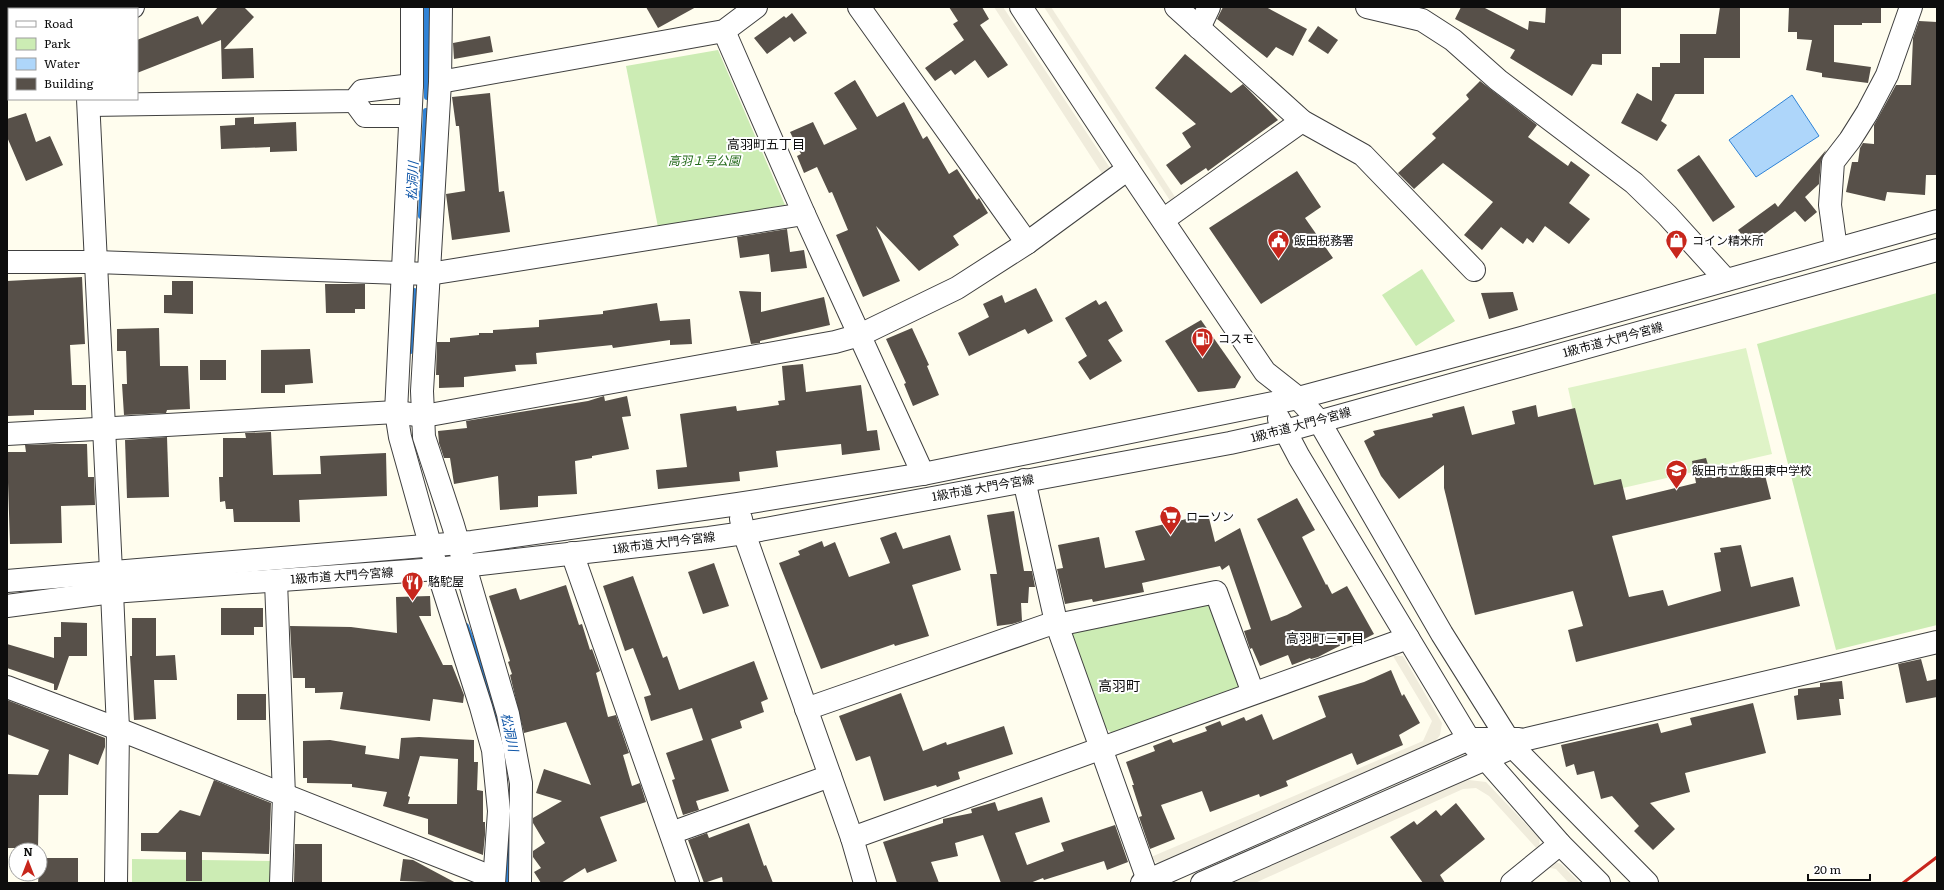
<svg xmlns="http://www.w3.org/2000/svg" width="1944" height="890" font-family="Literata,'Noto Sans JP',serif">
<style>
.green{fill:#ccecb4}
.forest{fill:#adde93}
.pitch{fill:#dff3c7}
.plaza{fill:#f0ecdc}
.water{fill:#aed6fa;stroke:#3083d6}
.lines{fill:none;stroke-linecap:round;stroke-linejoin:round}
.stream{stroke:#3083d6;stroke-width:6}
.building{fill:#575049;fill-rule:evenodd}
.minor-casing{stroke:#404040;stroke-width:24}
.minor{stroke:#fff;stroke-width:22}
.rail{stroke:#c7261c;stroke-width:3}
.labels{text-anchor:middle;stroke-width:4;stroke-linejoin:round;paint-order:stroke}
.park-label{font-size:12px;font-style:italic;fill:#226919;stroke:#fff}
.poi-label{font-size:12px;fill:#0d0d0d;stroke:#fff;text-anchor:start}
.street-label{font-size:12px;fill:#0d0d0d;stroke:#fff}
.neighbourhood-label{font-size:13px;fill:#0d0d0d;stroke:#fff}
.water-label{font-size:13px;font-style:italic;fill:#0e55a7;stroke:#fff}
.quarter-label{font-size:14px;fill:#0d0d0d;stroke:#fff}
</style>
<rect width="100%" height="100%" fill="#fffdee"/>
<!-- green -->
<g class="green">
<polygon points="718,50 785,205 658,227 626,66"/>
<polygon points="1422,269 1455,321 1416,346 1382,295"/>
<polygon points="1937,293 1937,625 1836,650 1757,344"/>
<polygon points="1212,601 1243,686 1115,735 1104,727 1069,631"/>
<polygon points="132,859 274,861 273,883 132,883"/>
</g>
<!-- forest -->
<polygon class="forest" points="19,7 111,7 106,9 13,9"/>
<!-- pitch -->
<polygon class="pitch" points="1746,348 1772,454 1592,495 1568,388"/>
<!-- plaza -->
<g class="plaza">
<polygon points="994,7 1003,7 1110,168 1108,174 1103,175"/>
<polygon points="1044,7 1051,7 1177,200 1171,202"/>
<polygon points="1393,656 1403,656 1442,723 1440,735 1432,746 1166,864 1155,862 1151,857 1423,741 1432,721"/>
<polygon points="1469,780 1486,782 1539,838 1540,847 1538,850 1489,796 1476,788 1463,789 1255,883 1232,883 1458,781"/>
<polygon points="1555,862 1561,864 1580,883 1569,883 1556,869 1545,867"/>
</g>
<!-- water -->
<polygon class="water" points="1792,95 1819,136 1756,177 1729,140"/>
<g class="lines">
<!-- stream -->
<g class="stream">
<polyline points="427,97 427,7"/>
<polyline points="421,216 426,111"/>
<polyline points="410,351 414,291"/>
<polyline points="466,626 481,665 503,747"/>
<polyline points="506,883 510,828"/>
</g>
</g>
<!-- building -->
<g class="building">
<polygon points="218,7 244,7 254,17 224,49 253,48 254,78 222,79 221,40 137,73 137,40 198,16 202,25"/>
<polygon points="646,7 696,7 658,28"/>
<polygon points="949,7 982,7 989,19 980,25 1008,65 988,78 975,60 955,75 951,70 935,81 925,68 964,40 953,24 958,21"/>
<polygon points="1223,7 1266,7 1307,29 1293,56 1276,47 1267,58 1217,19"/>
<polygon points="1461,7 1483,7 1528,30 1529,21 1545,23 1546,7 1621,7 1621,54 1602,54 1602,65 1592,64 1572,96 1510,58 1515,50 1455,19"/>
<polygon points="1720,7 1740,7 1740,58 1704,58 1704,94 1675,94 1661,121 1667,125 1657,141 1621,123 1637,93 1652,101 1652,67 1660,67 1660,63 1680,63 1680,34 1716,34"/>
<polygon points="1789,7 1881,7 1881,23 1862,23 1862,25 1834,25 1834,62 1871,67 1868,83 1822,77 1822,73 1806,70 1812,40 1797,39 1797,32 1788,32"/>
<polygon points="792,13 807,33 794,42 790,37 767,54 754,38 784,16 786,18"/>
<polygon points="1919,21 1937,22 1937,175 1926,175 1925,195 1887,192 1885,201 1846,192 1852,162 1858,162 1860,148 1863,143 1874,144 1874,125 1896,85 1911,85 1913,38"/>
<polygon points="1318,26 1338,40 1328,54 1308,41"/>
<polygon points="490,36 493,52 454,59 453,43"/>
<polygon points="1185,54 1231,93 1243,84 1278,120 1208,171 1206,168 1181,185 1166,165 1191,147 1182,133 1196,124 1155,88"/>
<polygon points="855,80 877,117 904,102 923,139 927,136 949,174 957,169 977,200 979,198 988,213 953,236 959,245 919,271 876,226 900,281 863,297 836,235 848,230 832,192 829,193 817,167 804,173 797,156 801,154 790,132 813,122 824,145 857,129 834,93"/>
<polygon points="1480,81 1537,125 1528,137 1568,166 1571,161 1590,175 1569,203 1590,219 1569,244 1545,226 1533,243 1527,238 1523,244 1501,227 1482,250 1464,235 1493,202 1443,163 1414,189 1398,173 1436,138 1432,134 1469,99 1466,95"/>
<polygon points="490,93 499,192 504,191 510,232 452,240 446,194 465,191 459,126 456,126 452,97"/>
<polygon points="26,113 36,142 50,136 63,165 26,181 7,137 7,119"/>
<polygon points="254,117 254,124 296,122 297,151 270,152 270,147 221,149 220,126 235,125 235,118"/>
<polygon points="1826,150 1821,161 1819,184 1805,197 1817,212 1805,222 1795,211 1750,245 1738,230 1775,203 1778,207"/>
<polygon points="1699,155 1735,207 1713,222 1677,170"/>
<polygon points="1297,171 1321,207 1305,218 1333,258 1261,304 1209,228"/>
<polygon points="787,229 790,252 804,250 807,268 771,272 769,254 740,258 737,237"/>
<polygon points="82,277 85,344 70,345 72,385 86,385 86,410 34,410 34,415 8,416 7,281"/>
<polygon points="172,281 193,281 193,314 164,313 164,295 172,295"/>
<polygon points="325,284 365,284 365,309 355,309 355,313 326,313"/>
<polygon points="1036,288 1053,321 1028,334 1025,329 969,356 958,333 989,317 983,304 1002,295 1005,303"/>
<polygon points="739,291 761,292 761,312 824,297 830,325 760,341 760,343 751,344"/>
<polygon points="1513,292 1518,310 1489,319 1481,293"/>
<polygon points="1096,300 1099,305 1106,301 1123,331 1108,340 1122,361 1090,380 1078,362 1087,356 1065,318"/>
<polygon points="657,303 660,321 690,319 692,344 670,345 670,340 613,348 612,345 536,353 537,364 515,365 516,371 464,377 464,387 439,388 439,375 436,375 437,342 450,342 450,338 479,335 479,333 493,333 493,330 539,327 539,320 603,314 603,311"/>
<polygon points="1201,320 1241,377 1235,388 1198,392 1165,341"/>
<polygon points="159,328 160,366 188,366 190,409 167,410 166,413 124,415 122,384 127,384 126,351 117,351 117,329"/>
<polygon points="912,328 929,365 927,366 939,395 913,406 904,384 906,383 886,339"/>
<polygon points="310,349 313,383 285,385 285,393 261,393 261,350"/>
<rect x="200" y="360" width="26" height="20"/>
<polygon points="803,364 806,392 861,385 867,431 877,430 880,450 842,455 841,444 776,451 778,467 739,472 740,481 658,489 656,470 687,467 680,414 736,406 737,411 779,405 778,401 785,400 782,366"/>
<polygon points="604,396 605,401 627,396 631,416 622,417 629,449 592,456 592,458 575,461 577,494 538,496 538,507 500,510 498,476 454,484 450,458 444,458 439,443 438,431 467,428 466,421 588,401"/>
<polygon points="1536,405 1538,417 1575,408 1594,485 1621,479 1626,500 1696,483 1692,461 1706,458 1712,478 1763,467 1771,499 1612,536 1629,597 1663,590 1668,606 1721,591 1714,553 1721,552 1720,548 1741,545 1751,587 1793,577 1800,606 1576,662 1568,630 1583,626 1573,591 1475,615 1444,488 1444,465 1399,499 1381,476 1364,441 1375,435 1373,431 1433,417 1432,414 1464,406 1472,435 1515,424 1512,411"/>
<polygon points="271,432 273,475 321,474 320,456 386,453 387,496 299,500 300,522 234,522 233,509 226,509 225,501 220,502 219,477 223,477 223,438 246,438 245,433"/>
<polygon points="167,437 169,497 127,498 125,440"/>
<polygon points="54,444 87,444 88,477 94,477 95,505 61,506 62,543 10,544 7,452 26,452 25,445"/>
<polygon points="1297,498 1315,530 1302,537 1326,585 1327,584 1332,594 1347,586 1374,634 1357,643 1355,638 1318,657 1311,659 1310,658 1292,665 1288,655 1260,666 1252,648 1250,649 1244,631 1251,629 1229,565 1222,570 1220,566 1142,583 1144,592 1093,602 1092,599 1065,604 1057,569 1063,568 1058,545 1099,537 1105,568 1145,560 1135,531 1208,514 1215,542 1240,528 1271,621 1287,615 1302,607 1257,519"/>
<polygon points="1014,511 1024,571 1032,571 1035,587 1029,587 1028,603 1021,603 1022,621 1012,624 997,626 990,574 997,574 987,515"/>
<polygon points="896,532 903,549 950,535 961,570 912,585 929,636 895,646 894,644 821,669 779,563 800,555 798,551 822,541 824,547 835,542 849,577 890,563 880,538"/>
<polygon points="714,563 729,606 703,614 688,572"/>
<polygon points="633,576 663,658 667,656 679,690 754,661 768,699 761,702 764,712 740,721 742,728 711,739 729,791 696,801 699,810 683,815 672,780 675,779 666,753 703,740 692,708 651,721 644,697 651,695 633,648 625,651 603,586"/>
<polygon points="566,585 579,625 582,624 590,650 592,649 600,671 596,673 608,717 616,715 629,753 623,755 632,786 640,783 646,802 600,817 617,861 587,873 585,868 561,883 541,883 534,872 541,868 533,857 533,851 545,843 533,823 533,818 562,801 536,793 544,769 591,785 566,722 524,733 510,675 512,674 508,662 510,661 489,596 516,588 520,600"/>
<polygon points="430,596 431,616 419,616 443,665 452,665 464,695 463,703 433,699 430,721 340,709 343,692 315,693 315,688 305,688 305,678 293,678 290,626 351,627 397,633 396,597"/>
<polygon points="221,608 263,608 263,627 254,627 254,635 221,635"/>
<polygon points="132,618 156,618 156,656 175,655 177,680 154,680 156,719 134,720 130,656 132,656"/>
<polygon points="61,622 87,623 87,656 69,656 57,690 54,690 54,684 7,668 7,644 54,658 54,637 61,637"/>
<polygon points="1921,659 1927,681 1937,679 1937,697 1906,703 1898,664"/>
<polygon points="1391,670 1402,696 1404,694 1420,723 1399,735 1403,745 1357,765 1352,753 1286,781 1288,786 1260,797 1259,794 1210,812 1202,791 1161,805 1175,839 1150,849 1139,817 1142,816 1132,785 1134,785 1126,762 1155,751 1153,746 1171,739 1173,743 1207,731 1205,727 1220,721 1222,726 1244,717 1246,721 1262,714 1273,740 1326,717 1318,696 1364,682"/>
<polygon points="1842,681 1844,699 1839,699 1841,715 1797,720 1794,696 1798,695 1798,689 1820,687 1820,683"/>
<polygon points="901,693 923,751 946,742 947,745 1004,726 1013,754 958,772 960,779 937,787 936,785 884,801 870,756 856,761 839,716"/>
<rect x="237" y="694" width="29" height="26"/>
<polygon points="7,700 105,738 105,747 98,765 69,754 68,795 39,795 38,848 7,848 7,774 38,775 49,750 7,734"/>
<polygon points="1753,703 1766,753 1685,773 1690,792 1650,803 1675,829 1653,850 1634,831 1639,826 1612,796 1601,799 1594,771 1577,775 1574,764 1566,767 1561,745 1658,723 1661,733 1692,725 1690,718"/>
<path d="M419,737L474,740V762H478L477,790L483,791V822H485V835L483,855L428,834V819L383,806L387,792L352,787V784L307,783V778H303V741L330,740L366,746L365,754L399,759L401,738ZM420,756L458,759L457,804H408L410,797L408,796Z"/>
<polygon points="214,780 271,803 269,854 202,852 202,881 186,881 186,852 141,851 141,833 158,833 180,810 200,816"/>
<polygon points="1042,797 1050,822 1015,833 1027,865 1064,851 1061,843 1115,825 1128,862 1107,870 1104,861 1044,880 1043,878 1030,883 1001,883 983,835 955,843 958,856 931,862 939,883 897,883 883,842 943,823 943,819 972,813 971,809 995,802 998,811"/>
<polygon points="1456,803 1485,839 1440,875 1445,883 1423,883 1390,837 1414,821 1417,825 1436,810 1441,816"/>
<polygon points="749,823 764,866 766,865 773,883 723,883 722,877 704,883 688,840 707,833 709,838"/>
<polygon points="295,844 322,844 322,882 294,882"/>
<polygon points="40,858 78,858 78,883 38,883"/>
<polygon points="403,859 413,860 456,883 400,881"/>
</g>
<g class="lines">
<defs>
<g id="minor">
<polyline points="412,7 412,85 396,412 400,437 437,569 481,707 493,750 499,811 494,883"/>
<polyline points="441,7 440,82 422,391 424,437 453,525 508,714 521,783 520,883"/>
<polyline points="859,7 1027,243"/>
<polyline points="1021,7 1128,169 1265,372 1298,398 1319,421 1442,634 1513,747 1647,883"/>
<polyline points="1176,7 1302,121 1363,155 1474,270"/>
<polyline points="1367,7 1422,20 1453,40 1498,80 1634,183 1667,215 1726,280"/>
<polyline points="128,9 133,7"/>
<polyline points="1199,28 1209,7"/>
<polyline points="724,31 804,214 923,474"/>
<polyline points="7,57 9,56"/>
<polyline points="440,82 724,31 756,7"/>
<polyline points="88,99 111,571"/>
<polyline points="354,101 365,116 410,116"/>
<polyline points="90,105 354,101 362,91 412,85"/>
<polyline points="1163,220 1302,121"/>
<polyline points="1836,249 1830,205 1833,162 1850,140 1867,113 1887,75 1911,7"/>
<polyline points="7,262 96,262 429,274 804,214"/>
<polyline points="1279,419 1299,457 1470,741 1560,844 1599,883"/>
<polyline points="7,434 396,412 424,416 835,342 860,335 957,288 1027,243 1128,169"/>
<polyline points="1024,480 1056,622 1148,880"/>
<polyline points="741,519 744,533 852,838 865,883"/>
<polyline points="572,553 688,883"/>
<polyline points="7,581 472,542 738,504 923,474 1298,398 1521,338 1937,221"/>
<polyline points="276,581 284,796 281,883"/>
<polyline points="112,592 118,729 116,883"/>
<polyline points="7,606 112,592 437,569 709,538 744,533 1230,443 1285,431 1937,250"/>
<polyline points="1057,625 1216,592 1253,693"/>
<polyline points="7,687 118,729 494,878"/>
<polyline points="806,709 1056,622"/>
<polyline points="671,833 830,776"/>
<polyline points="852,838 1408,638"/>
<polyline points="1142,883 1469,739 1519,739"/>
<polyline points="1202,883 1513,747 1527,739 1937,642"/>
<polyline points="1512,883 1560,844"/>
</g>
</defs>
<!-- minor casing -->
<use href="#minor" class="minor-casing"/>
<!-- minor -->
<use href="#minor" class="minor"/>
<!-- rail -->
<polyline class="rail" points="1903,883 1937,857"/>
</g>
<!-- icons -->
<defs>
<symbol id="civic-pin" viewBox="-11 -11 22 30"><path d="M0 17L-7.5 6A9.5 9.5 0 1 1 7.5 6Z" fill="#c7261c" stroke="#fff"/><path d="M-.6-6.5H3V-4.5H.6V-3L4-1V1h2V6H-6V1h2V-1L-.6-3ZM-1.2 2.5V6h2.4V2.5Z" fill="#fff"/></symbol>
<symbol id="shop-pin" viewBox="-11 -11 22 30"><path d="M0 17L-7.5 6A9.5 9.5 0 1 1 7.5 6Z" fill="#c7261c" stroke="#fff"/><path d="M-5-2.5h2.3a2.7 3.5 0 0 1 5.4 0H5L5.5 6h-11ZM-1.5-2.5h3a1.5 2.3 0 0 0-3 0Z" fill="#fff"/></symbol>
<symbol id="fuel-pin" viewBox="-11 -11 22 30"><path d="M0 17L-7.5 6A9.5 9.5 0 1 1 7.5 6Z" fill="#c7261c" stroke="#fff"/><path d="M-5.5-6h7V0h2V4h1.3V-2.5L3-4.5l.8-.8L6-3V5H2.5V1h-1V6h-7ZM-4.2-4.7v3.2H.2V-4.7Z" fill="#fff"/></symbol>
<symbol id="school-pin" viewBox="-11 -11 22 30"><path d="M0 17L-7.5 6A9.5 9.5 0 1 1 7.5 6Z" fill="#c7261c" stroke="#fff"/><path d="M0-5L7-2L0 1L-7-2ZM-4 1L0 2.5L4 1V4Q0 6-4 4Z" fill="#fff"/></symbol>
<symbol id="supermarket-pin" viewBox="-11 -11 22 30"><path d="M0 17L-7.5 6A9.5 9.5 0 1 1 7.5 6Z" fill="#c7261c" stroke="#fff"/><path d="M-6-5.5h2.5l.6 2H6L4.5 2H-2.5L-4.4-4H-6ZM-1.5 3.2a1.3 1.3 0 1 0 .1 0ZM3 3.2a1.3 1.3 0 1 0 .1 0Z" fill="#fff"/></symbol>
<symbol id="restaurant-pin" viewBox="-11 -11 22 30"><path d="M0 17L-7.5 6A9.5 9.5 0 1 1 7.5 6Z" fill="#c7261c" stroke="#fff"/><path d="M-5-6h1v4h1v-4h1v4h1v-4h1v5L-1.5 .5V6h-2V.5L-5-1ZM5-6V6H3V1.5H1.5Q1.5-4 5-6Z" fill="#fff"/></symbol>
</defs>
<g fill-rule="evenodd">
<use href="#civic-pin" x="1266" y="228" width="25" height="34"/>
<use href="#shop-pin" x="1664" y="228" width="25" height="34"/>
<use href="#fuel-pin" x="1190" y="326" width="25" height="34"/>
<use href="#school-pin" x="1664" y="458" width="25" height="34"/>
<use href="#supermarket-pin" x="1158" y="504" width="25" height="34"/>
<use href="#restaurant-pin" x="400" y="570" width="25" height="34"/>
</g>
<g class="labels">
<!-- park labels -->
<g class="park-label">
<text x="704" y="165">高羽１号公園</text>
</g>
<!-- poi labels -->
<g class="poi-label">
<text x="1294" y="245">飯田税務署</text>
<text x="1692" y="245">コイン精米所</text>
<text x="1218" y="343">コスモ</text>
<text x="1692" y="475">飯田市立飯田東中学校</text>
<text x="1186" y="521">ローソン</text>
<text x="428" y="586">駱駝屋</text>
</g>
<!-- street labels -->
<g class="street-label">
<text transform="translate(1613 340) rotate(-15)" y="4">1級市道 大門今宮線</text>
<text transform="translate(1301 425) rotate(-15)" y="4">1級市道 大門今宮線</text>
<text transform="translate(983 488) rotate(-10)" y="4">1級市道 大門今宮線</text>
<text transform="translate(664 543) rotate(-7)" y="4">1級市道 大門今宮線</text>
<text transform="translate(342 576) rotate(-4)" y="4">1級市道 大門今宮線</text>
</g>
<!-- neighbourhood labels -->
<g class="neighbourhood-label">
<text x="766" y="149">高羽町五丁目</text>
<text x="1325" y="643">高羽町三丁目</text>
</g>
<!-- water labels -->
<g class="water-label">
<text transform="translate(412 181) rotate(-87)" y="5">松洞川</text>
<text transform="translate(510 732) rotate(78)" y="5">松洞川</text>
</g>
<!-- quarter labels -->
<g class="quarter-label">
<text x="1119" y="691">高羽町</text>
</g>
</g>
<!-- border -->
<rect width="1944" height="890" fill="none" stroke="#0d0d0d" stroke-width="16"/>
<!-- legend -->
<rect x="8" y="8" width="130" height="92" fill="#ffffff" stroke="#9e9e9e"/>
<rect x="16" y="21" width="20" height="6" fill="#ffffff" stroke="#9e9e9e"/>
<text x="44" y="28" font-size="12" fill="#0d0d0d">Road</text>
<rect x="16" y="38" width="20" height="12" fill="#ccecb4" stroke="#9e9e9e"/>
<text x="44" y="48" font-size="12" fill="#0d0d0d">Park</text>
<rect x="16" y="58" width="20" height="12" fill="#aed6fa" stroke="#9e9e9e"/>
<text x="44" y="68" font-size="12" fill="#0d0d0d">Water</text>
<rect x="16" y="78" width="20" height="12" fill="#575049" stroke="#9e9e9e"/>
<text x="44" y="88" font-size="12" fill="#0d0d0d">Building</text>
<!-- north arrow -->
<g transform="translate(28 862)"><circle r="19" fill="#ffffff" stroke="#9e9e9e"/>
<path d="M0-3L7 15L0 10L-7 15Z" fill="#c7261c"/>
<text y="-6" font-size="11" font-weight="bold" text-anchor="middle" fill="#0d0d0d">N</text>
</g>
<!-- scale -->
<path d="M1808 874v6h62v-6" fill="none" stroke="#0d0d0d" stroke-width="2"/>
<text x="1814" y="874" font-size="12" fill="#0d0d0d" stroke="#ffffff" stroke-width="3" paint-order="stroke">20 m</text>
</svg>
